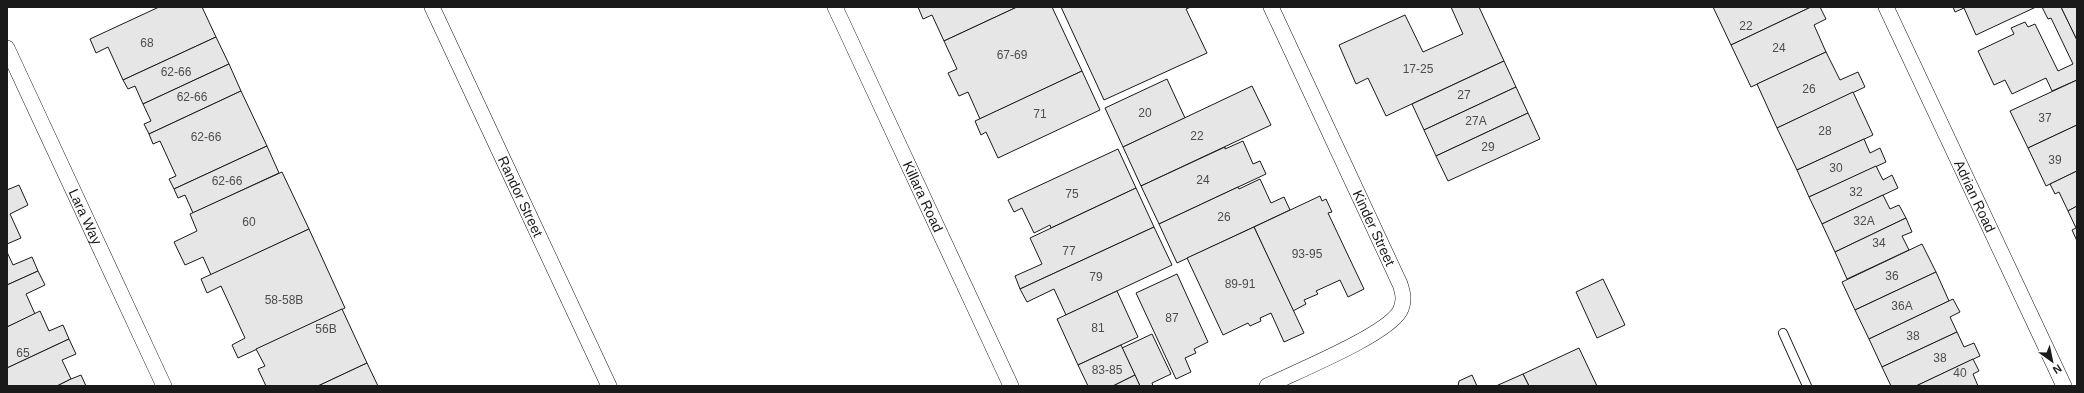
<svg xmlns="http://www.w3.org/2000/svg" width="2084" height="393" font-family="Arial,sans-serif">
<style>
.building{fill:#e6e6e6;stroke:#1a1a1a}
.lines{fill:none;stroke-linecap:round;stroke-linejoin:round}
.lane-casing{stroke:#1a1a1a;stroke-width:10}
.street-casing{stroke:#1a1a1a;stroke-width:16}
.lane{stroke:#fff;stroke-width:8}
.street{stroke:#fff;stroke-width:15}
.labels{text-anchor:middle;stroke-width:3;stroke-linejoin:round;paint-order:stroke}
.number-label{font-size:12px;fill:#4d4d4d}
.street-label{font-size:14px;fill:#1a1a1a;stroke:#fff}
</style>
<rect width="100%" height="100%" fill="#fff"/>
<!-- building -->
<g class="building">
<polygon points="159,7 202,7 216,37 123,80 108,47 96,53 90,39"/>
<polygon points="918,7 1017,7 944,41 932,15 923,19"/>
<polygon points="1017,7 1052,7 1082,71 980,119 968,92 959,96 948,73 957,69 944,41"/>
<polygon points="1061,7 1191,7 1186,9 1207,53 1104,100"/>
<polygon points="1451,7 1479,7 1504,61 1386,116 1368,78 1356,84 1339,45 1405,15 1423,52 1463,34"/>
<polygon points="1713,7 1811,7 1731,45"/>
<polygon points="1811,7 1820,7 1826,19 1814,25 1826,52 1751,87 1731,45"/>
<polygon points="1953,7 2036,7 1976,35 1964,8 1955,12"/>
<polygon points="2042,7 2061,7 2077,40 2077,80 2052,91 2046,78 2012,94 2005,80 1994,85 1978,51 2014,34 2011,28 2025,22 2028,27 2035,24 2058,71 2073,64 2051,18 2048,19"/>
<polygon points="2061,7 2077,7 2077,40"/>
<polygon points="216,37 229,64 143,104 135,86 128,89 123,80"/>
<polygon points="1826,52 1840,80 1858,72 1865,87 1777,128 1757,84"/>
<polygon points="1504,61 1516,87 1424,130 1412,104"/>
<polygon points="229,64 241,91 149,134 144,124 151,121 143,104"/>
<polygon points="1082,71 1100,110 998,158 986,132 981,135 975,121"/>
<polygon points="1167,79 1185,118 1123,147 1105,108"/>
<polygon points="2077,80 2077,125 2028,148 2010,111"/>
<polygon points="1252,86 1271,125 1141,186 1123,147"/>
<polygon points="1516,87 1528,113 1436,156 1424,130"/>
<polygon points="241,91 267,146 174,189 169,179 176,176 160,141 153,144 149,134"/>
<polygon points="1853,92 1873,135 1797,170 1777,128"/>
<polygon points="1528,113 1540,139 1448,181 1436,156"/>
<polygon points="2077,125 2077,171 2046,186 2028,148"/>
<polygon points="1864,139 1870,153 1880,148 1886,162 1809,197 1797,170"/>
<polygon points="1243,141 1253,164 1260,161 1266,174 1159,224 1141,186 1225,147 1225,149"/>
<polygon points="267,146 279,173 193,213 185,195 178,198 174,189"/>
<polygon points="1118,149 1136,188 1051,228 1050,225 1034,233 1022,208 1014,212 1008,200"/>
<polygon points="1876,166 1883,180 1892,175 1898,188 1822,224 1809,197"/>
<polygon points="2077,171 2077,206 2068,211 2059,192 2055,194 2050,184"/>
<polygon points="282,172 309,229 211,275 203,257 185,265 174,242 197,231 190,214"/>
<polygon points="1260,179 1271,203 1284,197 1290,210 1177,263 1159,224 1238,187 1239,189"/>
<polygon points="19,185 28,205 10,214 21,238 7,244 7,190"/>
<polygon points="1136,188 1154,227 1020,289 1015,276 1042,264 1030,238"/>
<polygon points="1883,195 1890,209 1899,205 1906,218 1835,252 1822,224"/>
<polygon points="1320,196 1322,201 1326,199 1332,212 1328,213 1364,289 1348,297 1340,280 1316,291 1318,294 1304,300 1306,304 1293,311 1254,227"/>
<polygon points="2077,206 2077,241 2072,230 2076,228 2068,211"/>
<polygon points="1906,218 1912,232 1902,236 1909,250 1847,279 1835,252"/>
<polygon points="1154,227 1172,265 1066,315 1054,289 1027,302 1020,289"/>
<polygon points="1254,227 1304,333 1284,342 1271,313 1260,318 1261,321 1250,326 1248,323 1223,335 1187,258"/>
<polygon points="309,229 345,308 238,358 232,345 245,338 221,286 207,293 201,279"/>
<polygon points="1922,244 1936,272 1855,310 1842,282"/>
<polygon points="7,252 13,265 32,257 38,271 7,285"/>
<polygon points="38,271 45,285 26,294 35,314 7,327 7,285"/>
<polygon points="1936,272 1949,301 1869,339 1855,310"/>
<polygon points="1177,274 1208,342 1194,349 1196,353 1185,358 1191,372 1176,379 1136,293"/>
<polygon points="1603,279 1625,325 1597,338 1576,292"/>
<polygon points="1117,291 1138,337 1078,365 1057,319"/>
<polygon points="1953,299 1960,312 1950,317 1957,332 1882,367 1869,339"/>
<polygon points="342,309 367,363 318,386 266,386 258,369 265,366 256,349"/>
<polygon points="40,311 49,331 63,325 69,339 7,368 7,327"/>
<polygon points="1957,332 1964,347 1974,343 1980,356 1916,386 1891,386 1882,367"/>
<polygon points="1152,334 1171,374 1152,383 1153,386 1140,386 1122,348"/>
<polygon points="69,339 76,354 62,360 71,379 57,386 7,386 7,368"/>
<polygon points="1121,345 1135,375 1113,386 1088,386 1078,365"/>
<polygon points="1579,348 1597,386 1529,386 1523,374"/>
<polygon points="1973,359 1979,371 1973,374 1978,386 1916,386"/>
<polygon points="367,363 378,386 318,386"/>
<polygon points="1523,374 1529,386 1496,386"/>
<polygon points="81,375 86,386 57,386 71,379"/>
<polygon points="1135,375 1140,386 1113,386"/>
<polygon points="1472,375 1477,386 1458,386 1459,381"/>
</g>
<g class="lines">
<defs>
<polyline id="lane" points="1783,333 1807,386"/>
<g id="street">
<path id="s1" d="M432,7L609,386"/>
<path id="s2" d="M835,7L1011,386"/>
<path id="s3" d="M1886,7L2064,386"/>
<path id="s4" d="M7,48L164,386"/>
<path d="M1267,386C1295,372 1387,335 1400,311C1405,301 1403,293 1400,284L1271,7"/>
</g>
</defs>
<!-- lane casing -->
<use href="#lane" class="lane-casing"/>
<!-- street casing -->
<use href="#street" class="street-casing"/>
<!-- lane -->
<use href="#lane" class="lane"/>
<!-- street -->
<use href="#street" class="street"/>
</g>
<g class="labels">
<!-- number labels -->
<g class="number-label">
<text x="1746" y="30">22</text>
<text x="147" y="47">68</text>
<text x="1779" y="52">24</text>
<text x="1012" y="59">67-69</text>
<text x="1418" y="73">17-25</text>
<text x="176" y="76">62-66</text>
<text x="1809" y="93">26</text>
<text x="1464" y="99">27</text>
<text x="192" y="101">62-66</text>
<text x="1145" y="117">20</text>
<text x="1040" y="118">71</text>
<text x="2045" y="122">37</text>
<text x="1476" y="125">27A</text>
<text x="1825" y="135">28</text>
<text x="1197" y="140">22</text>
<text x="206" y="141">62-66</text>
<text x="1488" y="151">29</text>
<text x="2055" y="164">39</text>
<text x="1836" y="172">30</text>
<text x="1203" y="184">24</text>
<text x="227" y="185">62-66</text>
<text x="1856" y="196">32</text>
<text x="1072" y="198">75</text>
<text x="1224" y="221">26</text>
<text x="1864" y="225">32A</text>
<text x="249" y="226">60</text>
<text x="1879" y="247">34</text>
<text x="1069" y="255">77</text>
<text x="1307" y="258">93-95</text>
<text x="1892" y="280">36</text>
<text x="1096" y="281">79</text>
<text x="1240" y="288">89-91</text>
<text x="284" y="304">58-58B</text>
<text x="1902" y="310">36A</text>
<text x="1172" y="322">87</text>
<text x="1098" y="332">81</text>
<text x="326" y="333">56B</text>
<text x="1913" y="340">38</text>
<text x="23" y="357">65</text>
<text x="1940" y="362">38</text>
<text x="1107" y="374">83-85</text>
<text x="1960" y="377">40</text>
</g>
<!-- street labels -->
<g class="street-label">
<text dy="5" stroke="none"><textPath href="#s1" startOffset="209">Randor Street</textPath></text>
<text dy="5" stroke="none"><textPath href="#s2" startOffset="209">Killara Road</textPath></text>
<text dy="5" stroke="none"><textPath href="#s3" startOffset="209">Adrian Road</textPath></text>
<text dy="5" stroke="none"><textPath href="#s4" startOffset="186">Lara Way</textPath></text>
<text transform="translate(1374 228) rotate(65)" y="5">Kinder Street</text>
</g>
</g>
<!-- border -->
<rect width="2084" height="393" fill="none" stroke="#1a1a1a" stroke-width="16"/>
<!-- north arrow -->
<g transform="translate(2052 361) rotate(147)" stroke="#ffffff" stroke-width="3" paint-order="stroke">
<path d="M0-3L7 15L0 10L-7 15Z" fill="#1a1a1a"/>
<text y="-6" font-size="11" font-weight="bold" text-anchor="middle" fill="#1a1a1a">N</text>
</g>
</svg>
